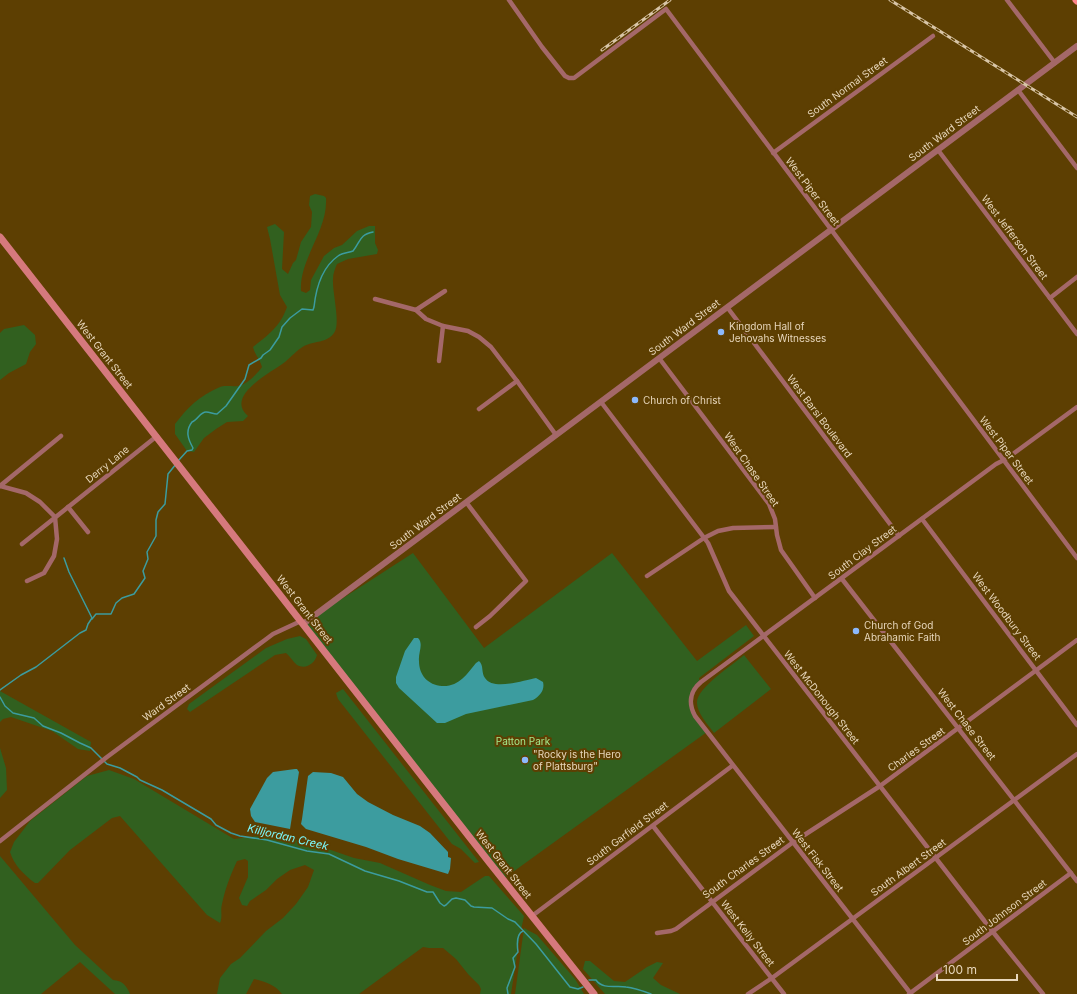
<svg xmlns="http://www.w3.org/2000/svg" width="1077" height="994" font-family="Inter,sans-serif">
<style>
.green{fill:#31601f}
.water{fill:#3c9c9f}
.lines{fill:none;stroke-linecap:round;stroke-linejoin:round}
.stream{stroke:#3c9c9f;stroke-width:1.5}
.minor{stroke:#a46869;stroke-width:4.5}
.tertiary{stroke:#a46869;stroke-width:6}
.secondary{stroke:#d6797d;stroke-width:7}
.primary{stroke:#fd858b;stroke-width:7}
.rail-casing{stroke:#d8c5a7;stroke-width:3}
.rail{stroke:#5d3f02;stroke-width:1.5;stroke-dasharray:4.5;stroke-linecap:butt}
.poi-dot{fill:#8cb9fc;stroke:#5d3f02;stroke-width:1.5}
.labels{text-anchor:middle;stroke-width:4;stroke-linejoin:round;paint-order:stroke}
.street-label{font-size:10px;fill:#e8d7bc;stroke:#5d3f02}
.poi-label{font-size:10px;fill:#e8d7bc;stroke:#5d3f02;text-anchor:start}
.park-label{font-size:10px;fill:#a2e78b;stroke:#5d3f02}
.water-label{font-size:11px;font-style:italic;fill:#7af9fd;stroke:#5d3f02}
</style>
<rect width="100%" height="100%" fill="#5d3f02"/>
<!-- green -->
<g class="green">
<path d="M315,194L324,196L326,198C328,231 299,259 301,291L306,293L310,290L311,280L324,256L334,248L342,245L357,231L369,226H375V243L378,250L377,254L348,259L337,264C335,269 333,273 333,279C332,292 341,324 334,333C327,343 314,341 304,346C297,350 291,357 285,362C272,372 224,396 248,416L243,421L227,422L216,429L204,438L194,452L187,451L175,434V424C188,407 199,396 220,387C225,385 232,387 238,386C246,385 257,374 262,367C260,359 255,355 253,347C268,335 280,327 287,307L280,295L270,239L267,227L275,224L284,232L282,269L288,274L293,263L296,260L301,242L311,227L312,212L309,205L310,196Z"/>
<polygon points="24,325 35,335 36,344 30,352 26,364 9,373 0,380 0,333 4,329"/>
<polygon points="413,553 484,648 612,553 697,661 746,625 754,636 699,678 700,683 697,685 690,703 707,732 503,879 303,624"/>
<path d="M300,636L306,639L317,655C315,663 306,670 297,665C293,662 290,656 286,653L275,655L190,712L187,709L189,704L266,648L287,639Z"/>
<path d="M744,655L771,689L714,733C708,725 697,713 697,703C696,688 733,665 744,655Z"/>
<polygon points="343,689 479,862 475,863 461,849 452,844 338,699 336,693"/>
<polygon points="0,691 91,742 90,751 78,749 52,731 11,717 3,719 0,722"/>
<polygon points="0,748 6,768 7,790 0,798"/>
<path d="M109,770L134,779L234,839L258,836L297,840L328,849L354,858L380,863L430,885L446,891L461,892L485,876H489L524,916L520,935L511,994H480L481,989L479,985L468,974L456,959L443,948H429L423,947L359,994H282C274,984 266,982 254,979L246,994H217L220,978L231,964L240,958L266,931L283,918L296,904L308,887L314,870L305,865L290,870L277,879L266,890L250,901L247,906L242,905L239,898L248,877V861L245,859L237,861C231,874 225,889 222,904C220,911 223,916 220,923L207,915L120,816L112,818L70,850L38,883H35C24,875 14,865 10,852L14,842L30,821L87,776Z"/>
<path d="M0,856L75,945L113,980C123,981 126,985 130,994H115L80,962L41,994H0Z"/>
<polygon points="524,928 537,935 575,979 584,994 515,994"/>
<polygon points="585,961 590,961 614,981 625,982 647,967 657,962 663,963 653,978 661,985 680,994 605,994 583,969"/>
</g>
<!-- water -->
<g class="water">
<path d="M414,638H418C424,644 418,653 419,661C419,675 428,685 442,686C459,687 467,674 476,663L479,661C484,665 481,673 485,678C493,691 525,680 536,678L543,682C545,690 540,696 533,700L466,714L445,723H437L399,688L396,683V677L405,651Z"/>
<polygon points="295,769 297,769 299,772 290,829 255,822 251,816 250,809 267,778 273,772"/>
<polygon points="313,772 331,773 343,777 357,794 368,802 393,815 420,826 430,833 448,852 448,857 451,858 450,869 448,874 398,859 366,847 306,829 301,824 302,819 308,776"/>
</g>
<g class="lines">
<!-- stream -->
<g class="stream">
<path d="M178,461L187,451L192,450L193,448C188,439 185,431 192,422C198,420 200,412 206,412C210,412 213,414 217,414L226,406L245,379L249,365L261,358L263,355L270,350L279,337L282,327L290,318L302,309L313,310L314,307C316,288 321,268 338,256C343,252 348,253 353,251C361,241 359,235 373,232"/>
<polyline points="92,619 96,614 111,614 116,603 122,598 134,594 145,578 143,571 148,559 147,552 156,536 156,520 158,512 165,504 168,474 176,464"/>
<polyline points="0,690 21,675 36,667 80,633 86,630 88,624 92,618 69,572 64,558"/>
<polyline points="0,697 5,706 13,713 34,718 43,726 61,733 80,743 91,748 107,764 120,768 137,777 140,780 162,790 211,819 216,825 231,833 240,836 267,840 307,851 329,854 365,871 399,881 427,892 433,892 440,903 444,906 446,905 452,899 456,898 465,900 471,906 474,907 492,908 508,919 515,922 536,944 570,987 578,989 583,987"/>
<path d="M589,980H596C603,990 616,985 626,987C635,988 643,991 651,994"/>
<path d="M508,994L507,988L515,967L513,958L518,952C517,945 516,934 523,931"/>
</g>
<!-- minor -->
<g class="minor">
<polyline points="509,0 542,47 565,76 569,78 574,78 666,9 1077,558"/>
<polyline points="1007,0 1055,63"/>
<polyline points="1018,90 1077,168"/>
<polyline points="938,150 1077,334"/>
<polyline points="773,153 933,36"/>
<polyline points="1050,298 1077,277"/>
<polyline points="375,299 416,310 426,319 443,326 468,331 479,337 491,347 517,381 556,435"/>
<polyline points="727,307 899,536"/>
<polyline points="416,310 445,291"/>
<polyline points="659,358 769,504 775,519 777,535 781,550 815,598"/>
<polyline points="439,361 443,326"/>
<polyline points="601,402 708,543 729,591 993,932 1043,994"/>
<polyline points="479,409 517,381"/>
<polyline points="0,486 26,493 40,502 55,517 57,539 54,556 44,573 27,581"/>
<polyline points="0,486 61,436"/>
<polyline points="466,502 526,581 490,616 476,627"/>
<polyline points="68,507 88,532"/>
<polyline points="922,519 1077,725"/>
<polyline points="22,544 157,436"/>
<polyline points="647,576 704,538 718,531 733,528 776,527"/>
<polyline points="842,579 1077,881"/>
<polyline points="653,826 784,994"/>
<polyline points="0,841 107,757 265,640 273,634 301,621"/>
<polyline points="532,916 732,766"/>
<polyline points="657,933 671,931 676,929 792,843 880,786 1077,640"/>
<polyline points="748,994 772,978 1077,754"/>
<polyline points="909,994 1071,873"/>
<path d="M911,994L695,716C688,703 690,691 701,682L996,464L1006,459L1077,407"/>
</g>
<!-- tertiary -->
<polyline class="tertiary" points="303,624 1077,46"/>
<!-- secondary -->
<polyline class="secondary" points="0,237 489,862 594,994"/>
<!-- primary -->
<polyline class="primary" points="1076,0 1077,1"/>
<defs>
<g id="rail">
<polyline points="890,0 1077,117"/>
<polyline points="602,50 670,0"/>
</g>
</defs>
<!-- rail casing -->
<use href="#rail" class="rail-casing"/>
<!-- rail -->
<use href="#rail" class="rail"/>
</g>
<!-- markers -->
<g class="poi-dot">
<circle cx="721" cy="332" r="4"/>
<circle cx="635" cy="400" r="4"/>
<circle cx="856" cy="631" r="4"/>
<circle cx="525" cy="760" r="4"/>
</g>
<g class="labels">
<!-- street labels -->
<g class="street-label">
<text transform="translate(847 87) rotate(-36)" y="4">South Normal Street</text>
<text transform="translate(944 133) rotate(-37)" y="4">South Ward Street</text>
<text transform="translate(813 191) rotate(53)" y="4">West Piper Street</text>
<text transform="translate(1015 237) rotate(53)" y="4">West Jefferson Street</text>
<text transform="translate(684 327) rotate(-37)" y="4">South Ward Street</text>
<text transform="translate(105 354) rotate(52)" y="4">West Grant Street</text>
<text transform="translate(820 416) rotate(53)" y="4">West Barsi Boulevard</text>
<text transform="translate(1007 450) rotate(53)" y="4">West Piper Street</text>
<text transform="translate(107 464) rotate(-39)" y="4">Derry Lane</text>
<text transform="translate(752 469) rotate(55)" y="4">West Chase Street</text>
<text transform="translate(425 521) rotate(-37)" y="4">South Ward Street</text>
<text transform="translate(862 552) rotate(-37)" y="4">South Clay Street</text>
<text transform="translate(305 609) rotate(52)" y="4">West Grant Street</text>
<text transform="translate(1007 616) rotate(53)" y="4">West Woodbury Street</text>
<text transform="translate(822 697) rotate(52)" y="4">West McDonough Street</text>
<text transform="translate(166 702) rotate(-36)" y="4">Ward Street</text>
<text transform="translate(967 724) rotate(52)" y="4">West Chase Street</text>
<text transform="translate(916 749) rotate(-36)" y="4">Charles Street</text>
<text transform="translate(627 833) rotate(-37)" y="4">South Garfield Street</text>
<text transform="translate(818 860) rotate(52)" y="4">West Fisk Street</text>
<text transform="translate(504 864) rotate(52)" y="4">West Grant Street</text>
<text transform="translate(743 867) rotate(-36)" y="4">South Charles Street</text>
<text transform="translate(908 867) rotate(-36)" y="4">South Albert Street</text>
<text transform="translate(1004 912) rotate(-37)" y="4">South Johnson Street</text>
<text transform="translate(748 933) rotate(52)" y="4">West Kelly Street</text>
</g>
<!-- poi labels -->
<g class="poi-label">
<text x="729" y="330">Kingdom Hall of<tspan x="729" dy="12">Jehovahs Witnesses</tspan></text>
<text x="643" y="404">Church of Christ</text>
<text x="864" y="629">Church of God<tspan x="864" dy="12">Abrahamic Faith</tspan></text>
<text x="533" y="758">"Rocky is the Hero<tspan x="533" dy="12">of Plattsburg"</tspan></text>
</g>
<!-- park labels -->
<g class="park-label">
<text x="523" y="745">Patton Park</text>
</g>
<!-- water labels -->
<g class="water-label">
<text transform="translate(288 837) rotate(13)" y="4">Killjordan Creek</text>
</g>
</g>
<!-- scale -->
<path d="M937 974v6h80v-6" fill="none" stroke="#e8d7bc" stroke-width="2"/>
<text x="943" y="974" font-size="12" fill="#e8d7bc" stroke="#5d3f02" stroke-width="3" paint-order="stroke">100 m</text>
</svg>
